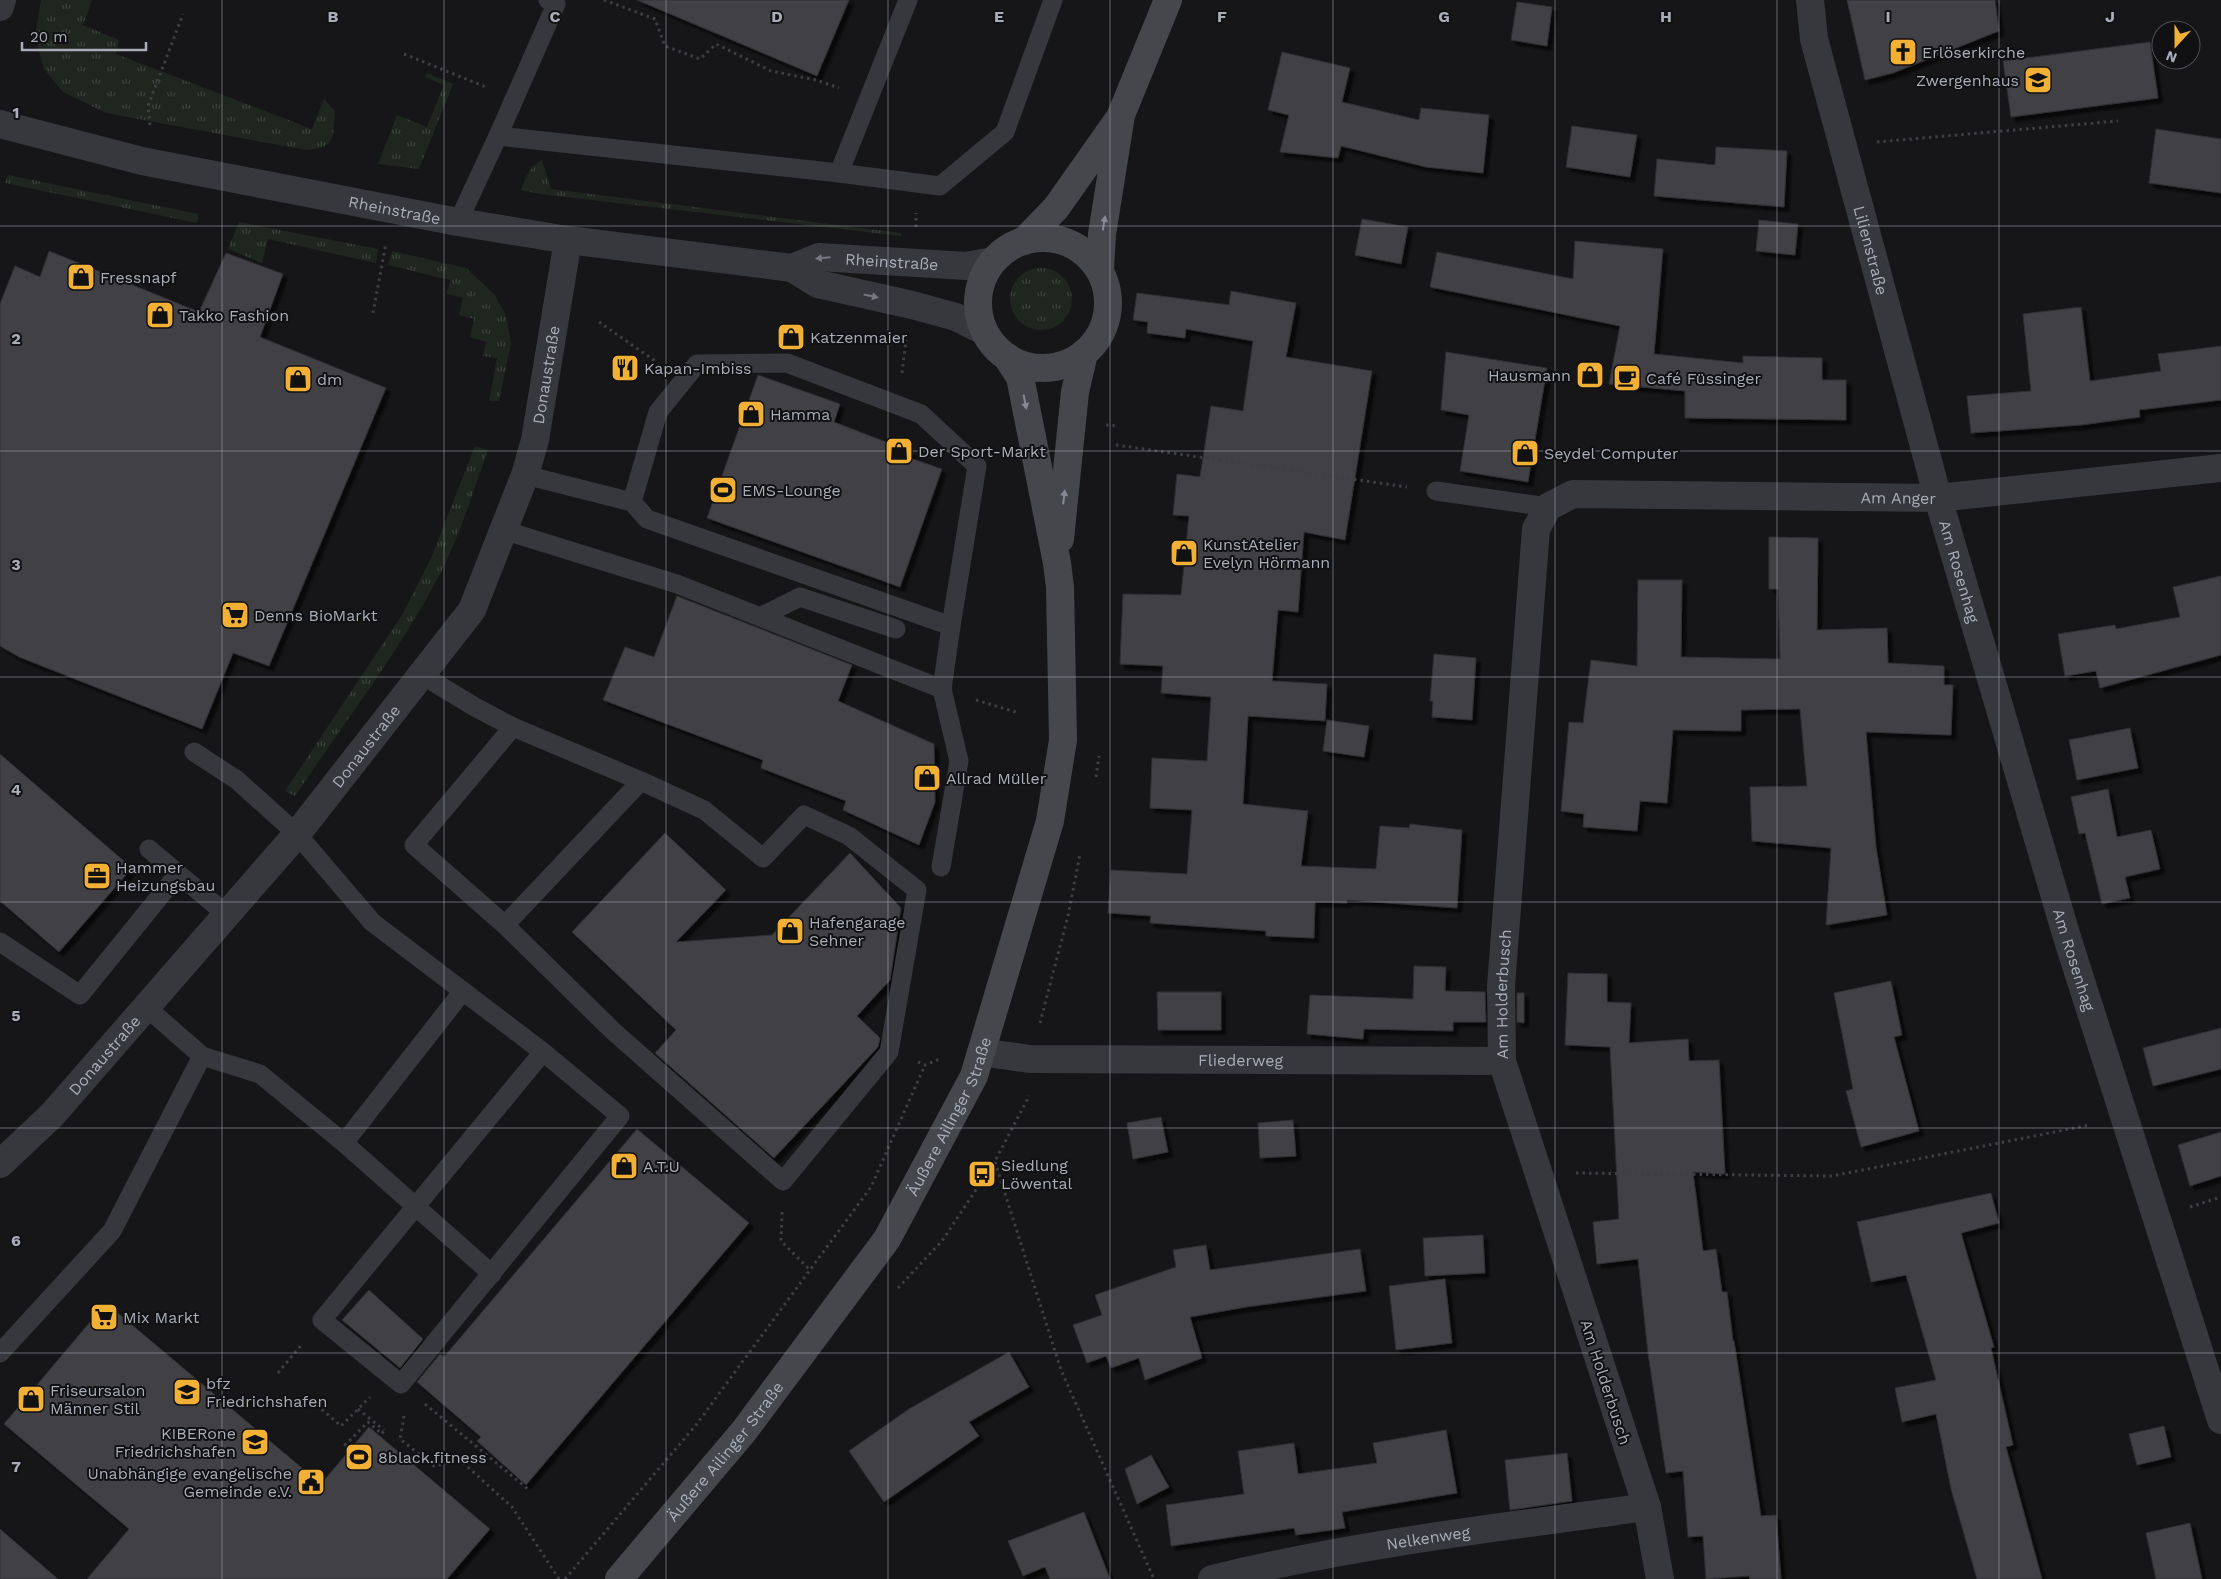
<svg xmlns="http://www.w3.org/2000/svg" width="2221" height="1579" font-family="'Work Sans',sans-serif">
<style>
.grass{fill:url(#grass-tufts)}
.building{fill:#404145;stroke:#303034;filter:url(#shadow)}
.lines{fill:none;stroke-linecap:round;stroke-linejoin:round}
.path{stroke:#3d3f44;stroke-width:3;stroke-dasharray:2.5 4;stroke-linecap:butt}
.service{stroke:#37383d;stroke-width:19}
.minor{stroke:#37383d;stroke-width:28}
.secondary{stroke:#45474d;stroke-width:28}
.oneway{fill:#858993}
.oneway2{fill:#757881}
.grid{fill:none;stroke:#a8adb8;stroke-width:1;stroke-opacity:0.55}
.labels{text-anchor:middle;stroke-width:4;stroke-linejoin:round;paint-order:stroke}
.poi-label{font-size:16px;fill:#a8adb8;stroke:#111113;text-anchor:start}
.street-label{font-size:16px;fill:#a8adb8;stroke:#111113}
.grid-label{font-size:16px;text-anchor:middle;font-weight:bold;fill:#a8adb8;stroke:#111113;stroke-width:4;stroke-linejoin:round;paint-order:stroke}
</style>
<defs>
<pattern id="grass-tufts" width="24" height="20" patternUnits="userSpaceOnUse" patternTransform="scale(1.25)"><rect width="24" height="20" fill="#1e261f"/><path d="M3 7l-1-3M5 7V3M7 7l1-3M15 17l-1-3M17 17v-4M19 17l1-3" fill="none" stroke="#3c433d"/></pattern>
<filter id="shadow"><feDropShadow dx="4.5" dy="4.5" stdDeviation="1" flood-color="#0009"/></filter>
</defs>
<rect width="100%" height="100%" fill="#161618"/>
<!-- grass -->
<g class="grass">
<path d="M41,0H92L83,25L119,40L116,54L312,129L324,99L335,111C333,137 336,148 306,150L106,113L63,92L44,69L35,37Z"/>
<polygon points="427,73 453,84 419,169 378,164 397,115 427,127 444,85 425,77"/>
<path d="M542,160L551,189L901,233V236L540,194L521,190C525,179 530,165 542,160Z"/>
<polygon points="8,175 198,214 197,223 5,183"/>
<polygon points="239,222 378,249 376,263 268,239 262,263 228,249"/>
<polygon points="392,251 466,268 494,294 506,315 511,343 499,401 489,401 497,358 483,356 486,342 470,337 474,319 459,315 463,298 447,294 450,280 388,265"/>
<circle cx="1041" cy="299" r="31"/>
<path d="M475,446L488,450C473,492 460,535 440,574C399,652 344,723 295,796L285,791L402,615L431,558Z"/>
</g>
<!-- building -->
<g class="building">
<polygon points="637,0 849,0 817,76"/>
<polygon points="1847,0 1995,0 1999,31 1893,73 1865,80"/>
<polygon points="1517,2 1552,7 1547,46 1511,40"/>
<polygon points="2150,42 2158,98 2011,117 2003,61"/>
<polygon points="1282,52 1350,68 1342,102 1419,120 1421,108 1489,115 1483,173 1426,167 1341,146 1338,158 1280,152 1289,115 1268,110"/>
<polygon points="1572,126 1637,135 1630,177 1566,167"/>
<polygon points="2156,129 2221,139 2221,193 2149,183"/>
<polygon points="1716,147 1787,151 1784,207 1654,196 1657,159 1715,165"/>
<polygon points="1362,219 1408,227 1401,264 1355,255"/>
<polygon points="1759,220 1798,224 1795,255 1756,251"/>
<polygon points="1575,241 1663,249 1654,354 1743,363 1743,356 1822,358 1822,380 1846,380 1846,420 1685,418 1685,391 1609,384 1620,326 1430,287 1437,252 1573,279"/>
<polygon points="49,251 199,312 226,253 283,274 260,337 386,388 269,666 233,653 202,729 19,657 0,646 0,304 15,266 40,277"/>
<polygon points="1231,291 1296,303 1286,357 1372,371 1345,540 1304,532 1298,612 1278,610 1272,681 1327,684 1325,721 1248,716 1243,804 1308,811 1301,866 1376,869 1380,826 1409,828 1410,824 1462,830 1457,908 1347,900 1347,903 1315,902 1314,938 1266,936 1266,931 1150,923 1151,916 1108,913 1111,870 1187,874 1192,810 1150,808 1152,758 1207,761 1211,697 1161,693 1163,666 1120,664 1123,594 1181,595 1189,516 1173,515 1177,474 1200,477 1211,406 1243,411 1253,341 1186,329 1185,338 1147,333 1148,322 1133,320 1137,293 1229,305"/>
<polygon points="2081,307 2090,381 2161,371 2158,354 2221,346 2221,400 2139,410 2140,417 2081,425 1971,433 1967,396 2031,391 2023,314"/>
<polygon points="1446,352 1547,368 1528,482 1460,471 1469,415 1441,410"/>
<polygon points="758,375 840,404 834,422 912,452 910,458 942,469 900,587 707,518"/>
<polygon points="1769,537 1818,538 1817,630 1887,628 1888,663 1944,666 1944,685 1953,685 1951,735 1866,732 1876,847 1887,915 1826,925 1831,848 1752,841 1750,787 1807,786 1800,709 1741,710 1741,731 1673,730 1667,803 1640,801 1637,831 1583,827 1584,814 1561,811 1569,722 1583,723 1591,660 1637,666 1638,580 1682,580 1681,657 1780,659 1778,589 1769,589"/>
<polygon points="2221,576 2221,655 2100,688 2096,671 2065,676 2058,634 2115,625 2116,629 2180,617 2173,587"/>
<polygon points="677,596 852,665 838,701 934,744 935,802 919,845 843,810 846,801 761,768 763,760 603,700 625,647 654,657"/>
<polygon points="1434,654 1476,658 1472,720 1432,717 1433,701 1430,701"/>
<polygon points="1327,720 1369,726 1364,757 1323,751"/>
<polygon points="2130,728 2138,768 2077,780 2069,740"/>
<polygon points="0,754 132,868 59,952 0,901"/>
<polygon points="2108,789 2117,837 2151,830 2160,869 2125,877 2130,898 2102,904 2085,833 2079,834 2071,797"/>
<polygon points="665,833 726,890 676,942 772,935 850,853 901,908 890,980 857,1016 880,1038 878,1047 774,1158 655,1053 676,1030 572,932"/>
<polygon points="1414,966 1446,967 1445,991 1485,992 1486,1022 1453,1022 1453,1031 1364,1029 1363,1039 1307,1034 1310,995 1413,999"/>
<polygon points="1568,973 1607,974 1607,1002 1631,1003 1629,1043 1688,1039 1689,1061 1719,1060 1725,1174 1693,1172 1703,1251 1716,1249 1722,1292 1727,1292 1733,1341 1734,1341 1761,1516 1776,1515 1781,1579 1750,1579 1749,1576 1706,1579 1703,1536 1688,1537 1683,1471 1666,1473 1648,1353 1638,1259 1597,1264 1593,1222 1619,1219 1610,1047 1565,1045"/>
<polygon points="1891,981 1902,1035 1894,1037 1919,1131 1861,1147 1846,1091 1853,1089 1834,993"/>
<polygon points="1157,992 1221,992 1221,1030 1158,1030"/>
<polygon points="1517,993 1524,993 1524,1023 1517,1022"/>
<polygon points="2221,1028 2221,1069 2153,1086 2143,1048"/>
<polygon points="1161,1117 1168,1152 1133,1159 1127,1123"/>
<polygon points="1293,1120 1296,1156 1260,1158 1258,1123"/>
<polygon points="637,1129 749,1223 526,1485 477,1441 481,1437 417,1382 440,1354 444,1357"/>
<polygon points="2221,1132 2221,1176 2190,1186 2178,1145"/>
<polygon points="1991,1193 1999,1223 1961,1233 1994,1347 1991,1348 2013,1445 2006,1447 2042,1579 1977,1579 1951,1489 1936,1414 1902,1422 1895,1388 1936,1380 1906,1275 1871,1282 1857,1222"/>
<polygon points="1483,1235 1485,1273 1425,1276 1423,1238"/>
<polygon points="1206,1245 1210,1270 1360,1249 1366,1291 1246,1307 1190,1317 1202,1358 1145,1380 1139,1358 1111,1368 1106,1356 1087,1363 1073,1325 1102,1315 1095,1295 1176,1267 1173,1250"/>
<polygon points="1445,1279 1452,1343 1396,1350 1389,1286"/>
<polygon points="369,1290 423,1339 400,1368 342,1320"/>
<polygon points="106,1303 321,1484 369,1427 490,1529 447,1579 87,1579 129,1529 4,1424"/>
<polygon points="1009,1352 1029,1387 969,1422 979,1436 884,1502 849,1451 909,1409"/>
<polygon points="2164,1426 2171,1457 2137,1465 2129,1434"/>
<polygon points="1446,1430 1457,1493 1342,1512 1345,1528 1296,1535 1294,1528 1171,1546 1166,1505 1244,1494 1238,1451 1294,1443 1298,1474 1377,1463 1373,1443"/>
<polygon points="1567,1453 1572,1501 1510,1510 1505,1460"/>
<polygon points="1151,1455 1169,1487 1137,1504 1125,1469"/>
<polygon points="1084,1512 1110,1579 1050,1579 1045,1567 1023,1576 1008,1541"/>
<polygon points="2190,1523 2202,1579 2156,1579 2146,1533"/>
<polygon points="0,1529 58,1579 0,1579"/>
</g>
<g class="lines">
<!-- path -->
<g class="path">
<polyline points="604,0 655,19 665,46 700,59 716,44 771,71 816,80 839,88"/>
<polyline points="404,54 486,87"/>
<polyline points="150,125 148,106 183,14"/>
<polyline points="1877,142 2118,121"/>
<polyline points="916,227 916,213"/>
<polyline points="373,313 386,243"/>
<polyline points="599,322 658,363"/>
<polyline points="902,373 906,340"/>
<polyline points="1106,425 1117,426"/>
<polyline points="1116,445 1407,487"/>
<polyline points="976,700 1019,713"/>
<polyline points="1096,777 1099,756"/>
<polyline points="1040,1023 1068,916 1080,854"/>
<polyline points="918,1062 925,1065 942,1058"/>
<polyline points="995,1162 1061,1370 1154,1579"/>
<polyline points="1576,1173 1832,1176 2090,1125"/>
<polyline points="2190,1207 2221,1197"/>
<polyline points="782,1212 781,1241 810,1270"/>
<polyline points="898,1288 942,1241 995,1161 1027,1100 1027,1095"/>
<polyline points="278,1373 302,1344"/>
<polyline points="312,1401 341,1426 370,1397"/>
<polyline points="425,1404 529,1490"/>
<polyline points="358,1409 384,1430"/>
<polyline points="404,1416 400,1439 434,1466 460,1460 512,1507 559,1579"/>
<polyline points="350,1450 345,1445 368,1422 382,1434 384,1430"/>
<polyline points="565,1579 696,1425 871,1187 925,1065"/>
</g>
<!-- service -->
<g class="service">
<polyline points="498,136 556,4 548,0"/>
<polyline points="839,173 908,0"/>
<polyline points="458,222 498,136 839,173 940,186 1005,132 1053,0"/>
<polyline points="525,475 632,502 658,412 697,364 787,363 921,414 977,466 951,626 647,519 632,502"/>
<polyline points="1436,491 1548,507"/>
<polyline points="503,530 677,584 942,689 959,761 941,867"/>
<polyline points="760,617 800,597 896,629"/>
<polyline points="422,675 475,707 513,727 641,781 704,810 763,858 804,815 849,836 917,890 889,1052 783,1181 613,1031 505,925 414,845 513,727"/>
<polyline points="942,689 951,626"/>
<polyline points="194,752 237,780 297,834 372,922 543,1052 620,1116 401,1384 322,1320 543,1052"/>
<polyline points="149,849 227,915"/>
<polyline points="505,925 641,781"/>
<polyline points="0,942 80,995 178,874"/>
<polyline points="146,1007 202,1056"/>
<polyline points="344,1143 463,991"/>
<polyline points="0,1353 112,1231 202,1056 260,1074 344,1143 492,1274"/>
</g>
<!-- minor -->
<g class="minor">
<path id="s1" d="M1810,0L1814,39L1938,498L2066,934L2221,1420"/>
<polyline points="0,7 2,0"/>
<path id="s2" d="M0,124L142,161L458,222L568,240L792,268L818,284L912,305L956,317L984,331"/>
<path id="s3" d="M792,268L819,257L966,266L993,261"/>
<path id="s4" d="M981,1052L1030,1059L1502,1061"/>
<path id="s5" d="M0,1164L52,1115L297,834L472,610L525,475L535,440L568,240"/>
<path id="s6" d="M1212,1579C1355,1544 1501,1527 1647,1507"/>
<path id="s7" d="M1660,1579L1647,1507L1502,1061L1501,986L1536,529L1548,507L1573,494L1938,498L2221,468"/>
</g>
<!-- secondary -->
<g class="secondary">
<circle cx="1043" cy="303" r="65"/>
<polyline points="1024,241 1056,208 1118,120"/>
<polyline points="1100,271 1102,234 1121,115 1168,0"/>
<polyline points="1060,539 1075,392 1084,353"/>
<path id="s8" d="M619,1579L744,1431L887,1239L974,1076L1050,821L1063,740L1060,587L1057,563L1020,377L1007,357"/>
</g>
</g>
<!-- one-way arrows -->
<defs><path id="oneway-solid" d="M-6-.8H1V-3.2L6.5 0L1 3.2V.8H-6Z" transform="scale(1.25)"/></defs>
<g class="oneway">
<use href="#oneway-solid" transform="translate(1104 223) rotate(-81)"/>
<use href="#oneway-solid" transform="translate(1025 402) rotate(79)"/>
<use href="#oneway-solid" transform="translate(1064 497) rotate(-83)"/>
</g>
<g class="oneway2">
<use href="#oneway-solid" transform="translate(823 258) rotate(175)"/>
<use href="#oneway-solid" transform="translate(871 296) rotate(12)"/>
</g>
<!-- grid -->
<path class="grid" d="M222,0V1579M444,0V1579M666,0V1579M888,0V1579M1110,0V1579M1333,0V1579M1555,0V1579M1777,0V1579M1999,0V1579M0,226H2221M0,451H2221M0,677H2221M0,902H2221M0,1128H2221M0,1353H2221"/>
<!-- icons -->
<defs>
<symbol id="church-square" viewBox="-11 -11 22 22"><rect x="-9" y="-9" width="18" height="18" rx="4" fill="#f2b134" stroke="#111113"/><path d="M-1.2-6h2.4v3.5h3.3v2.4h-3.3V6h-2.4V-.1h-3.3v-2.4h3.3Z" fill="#111"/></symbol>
<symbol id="school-square" viewBox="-11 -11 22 22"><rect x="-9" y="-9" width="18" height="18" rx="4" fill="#f2b134" stroke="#111113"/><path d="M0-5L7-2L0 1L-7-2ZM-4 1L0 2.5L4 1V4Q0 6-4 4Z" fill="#111"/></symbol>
<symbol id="shop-square" viewBox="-11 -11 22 22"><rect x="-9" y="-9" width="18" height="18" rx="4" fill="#f2b134" stroke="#111113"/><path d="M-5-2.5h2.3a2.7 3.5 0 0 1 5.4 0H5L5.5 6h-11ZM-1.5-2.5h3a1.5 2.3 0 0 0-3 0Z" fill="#111"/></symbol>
<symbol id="restaurant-square" viewBox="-11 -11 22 22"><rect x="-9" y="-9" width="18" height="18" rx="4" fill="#f2b134" stroke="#111113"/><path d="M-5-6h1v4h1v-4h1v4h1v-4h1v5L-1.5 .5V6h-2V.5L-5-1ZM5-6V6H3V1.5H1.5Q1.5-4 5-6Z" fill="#111"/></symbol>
<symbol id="cafe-square" viewBox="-11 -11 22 22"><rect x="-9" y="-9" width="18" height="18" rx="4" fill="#f2b134" stroke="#111113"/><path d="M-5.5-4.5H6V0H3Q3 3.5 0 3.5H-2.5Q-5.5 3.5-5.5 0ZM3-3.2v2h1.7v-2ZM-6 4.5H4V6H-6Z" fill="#111"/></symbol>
<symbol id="stadium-square" viewBox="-11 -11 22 22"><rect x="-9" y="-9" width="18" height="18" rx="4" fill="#f2b134" stroke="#111113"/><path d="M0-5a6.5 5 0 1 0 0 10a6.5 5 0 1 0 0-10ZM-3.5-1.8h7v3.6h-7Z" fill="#111"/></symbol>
<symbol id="supermarket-square" viewBox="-11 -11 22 22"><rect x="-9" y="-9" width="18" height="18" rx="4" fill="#f2b134" stroke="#111113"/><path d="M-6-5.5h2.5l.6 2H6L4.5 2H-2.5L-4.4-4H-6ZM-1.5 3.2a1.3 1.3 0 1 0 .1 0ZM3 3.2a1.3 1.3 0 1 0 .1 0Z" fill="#111"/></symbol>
<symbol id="office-square" viewBox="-11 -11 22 22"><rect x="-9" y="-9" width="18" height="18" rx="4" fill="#f2b134" stroke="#111113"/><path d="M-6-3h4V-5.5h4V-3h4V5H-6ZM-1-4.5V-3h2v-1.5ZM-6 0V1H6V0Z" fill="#111"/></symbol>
<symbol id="bus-square" viewBox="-11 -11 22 22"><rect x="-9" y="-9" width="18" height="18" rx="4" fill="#f2b134" stroke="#111113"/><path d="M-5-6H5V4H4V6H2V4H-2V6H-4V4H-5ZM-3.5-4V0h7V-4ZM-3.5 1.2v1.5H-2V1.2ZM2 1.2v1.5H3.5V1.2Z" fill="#111"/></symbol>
<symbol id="civic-square" viewBox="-11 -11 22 22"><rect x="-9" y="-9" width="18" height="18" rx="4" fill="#f2b134" stroke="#111113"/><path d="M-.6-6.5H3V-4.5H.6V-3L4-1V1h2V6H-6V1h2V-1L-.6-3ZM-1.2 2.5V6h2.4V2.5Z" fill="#111"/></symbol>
</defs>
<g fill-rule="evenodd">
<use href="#church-square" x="1887" y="36" width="32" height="32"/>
<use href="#school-square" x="2022" y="64" width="32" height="32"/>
<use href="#shop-square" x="65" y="261" width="32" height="32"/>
<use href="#shop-square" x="144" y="299" width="32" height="32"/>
<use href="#shop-square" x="775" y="321" width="32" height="32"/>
<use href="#restaurant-square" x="609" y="352" width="32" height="32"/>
<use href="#shop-square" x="1574" y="359" width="32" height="32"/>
<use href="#cafe-square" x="1611" y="362" width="32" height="32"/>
<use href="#shop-square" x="282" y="363" width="32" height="32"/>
<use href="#shop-square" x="735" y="398" width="32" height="32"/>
<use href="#shop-square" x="883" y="435" width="32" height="32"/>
<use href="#shop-square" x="1509" y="437" width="32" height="32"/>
<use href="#stadium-square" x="707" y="474" width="32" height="32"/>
<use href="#shop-square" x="1168" y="537" width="32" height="32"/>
<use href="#supermarket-square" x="219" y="599" width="32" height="32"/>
<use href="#shop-square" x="911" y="762" width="32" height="32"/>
<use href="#office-square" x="81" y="860" width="32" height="32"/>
<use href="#shop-square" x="774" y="915" width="32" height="32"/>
<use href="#shop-square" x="608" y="1150" width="32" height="32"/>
<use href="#bus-square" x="966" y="1158" width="32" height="32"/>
<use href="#supermarket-square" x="88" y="1301" width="32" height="32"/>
<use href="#school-square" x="171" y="1376" width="32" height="32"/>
<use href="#shop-square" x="15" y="1383" width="32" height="32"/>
<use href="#school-square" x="239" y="1426" width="32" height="32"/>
<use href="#stadium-square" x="343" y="1441" width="32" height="32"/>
<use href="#civic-square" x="295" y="1466" width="32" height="32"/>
</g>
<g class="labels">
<!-- poi labels -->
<g class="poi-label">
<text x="1922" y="58">Erlöserkirche</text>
<text x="2019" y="86" text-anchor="end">Zwergenhaus</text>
<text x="100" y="283">Fressnapf</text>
<text x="179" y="321">Takko Fashion</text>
<text x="810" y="343">Katzenmaier</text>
<text x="644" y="374">Kapan-Imbiss</text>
<text x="1571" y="381" text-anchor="end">Hausmann</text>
<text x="1646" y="384">Café Füssinger</text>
<text x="317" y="385">dm</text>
<text x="770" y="420">Hamma</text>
<text x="918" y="457">Der Sport-Markt</text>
<text x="1544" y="459">Seydel Computer</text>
<text x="742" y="496">EMS-Lounge</text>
<text x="1203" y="550">KunstAtelier<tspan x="1203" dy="18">Evelyn Hörmann</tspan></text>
<text x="254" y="621">Denns BioMarkt</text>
<text x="946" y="784">Allrad Müller</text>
<text x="116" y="873">Hammer<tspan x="116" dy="18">Heizungsbau</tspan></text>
<text x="809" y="928">Hafengarage<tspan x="809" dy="18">Sehner</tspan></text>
<text x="1001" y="1171">Siedlung<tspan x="1001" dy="18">Löwental</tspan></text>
<text x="643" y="1172">A.T.U</text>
<text x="123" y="1323">Mix Markt</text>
<text x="206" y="1389">bfz<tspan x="206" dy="18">Friedrichshafen</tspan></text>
<text x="50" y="1396">Friseursalon<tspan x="50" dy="18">Männer Stil</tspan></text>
<text x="236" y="1439" text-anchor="end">KIBERone<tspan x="236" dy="18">Friedrichshafen</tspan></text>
<text x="378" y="1463">8black.fitness</text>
<text x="292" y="1479" text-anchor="end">Unabhängige evangelische<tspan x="292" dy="18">Gemeinde e.V.</tspan></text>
</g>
<!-- street labels -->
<g class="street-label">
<text dy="6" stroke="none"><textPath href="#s2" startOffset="404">Rheinstraße</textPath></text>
<text dy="6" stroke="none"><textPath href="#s1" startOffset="258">Lilienstraße</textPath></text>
<text dy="6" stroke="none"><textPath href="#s3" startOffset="102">Rheinstraße</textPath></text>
<text dy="6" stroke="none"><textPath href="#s5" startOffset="976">Donaustraße</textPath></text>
<text dy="6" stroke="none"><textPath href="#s7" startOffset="1454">Am Anger</textPath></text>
<text dy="6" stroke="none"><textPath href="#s1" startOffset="591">Am Rosenhag</textPath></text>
<text dy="6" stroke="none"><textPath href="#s5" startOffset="556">Donaustraße</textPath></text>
<text dy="6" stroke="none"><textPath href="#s1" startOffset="996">Am Rosenhag</textPath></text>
<text dy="6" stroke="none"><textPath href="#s7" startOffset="609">Am Holderbusch</textPath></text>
<text dy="6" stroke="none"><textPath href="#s5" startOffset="151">Donaustraße</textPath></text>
<text dy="6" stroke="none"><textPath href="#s4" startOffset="260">Fliederweg</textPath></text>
<text dy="6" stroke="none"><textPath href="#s8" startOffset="571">Äußere Ailinger Straße</textPath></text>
<text transform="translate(1606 1382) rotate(72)" y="6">Am Holderbusch</text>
<text dy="6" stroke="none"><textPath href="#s8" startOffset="166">Äußere Ailinger Straße</textPath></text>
<text dy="6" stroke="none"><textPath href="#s6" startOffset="220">Nelkenweg</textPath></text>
</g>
</g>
<g class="grid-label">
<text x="333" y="22">B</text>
<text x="555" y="22">C</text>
<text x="777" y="22">D</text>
<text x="999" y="22">E</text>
<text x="1222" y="22">F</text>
<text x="1444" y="22">G</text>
<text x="1666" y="22">H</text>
<text x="1888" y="22">I</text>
<text x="2110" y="22">J</text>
<text x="16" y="118">1</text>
<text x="16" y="344">2</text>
<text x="16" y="570">3</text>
<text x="16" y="795">4</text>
<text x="16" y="1021">5</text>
<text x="16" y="1246">6</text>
<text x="16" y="1472">7</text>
</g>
<!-- north arrow -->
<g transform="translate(2176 45) rotate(201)"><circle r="24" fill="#111113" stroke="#4d4f55"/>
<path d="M0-4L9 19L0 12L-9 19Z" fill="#f2b134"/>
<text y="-8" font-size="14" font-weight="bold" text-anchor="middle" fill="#a8adb8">N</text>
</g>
<!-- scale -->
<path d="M22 42v8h124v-8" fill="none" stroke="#a8adb8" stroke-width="2.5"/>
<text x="30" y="42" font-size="15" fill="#a8adb8" stroke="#111113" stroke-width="4" paint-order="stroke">20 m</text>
</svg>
